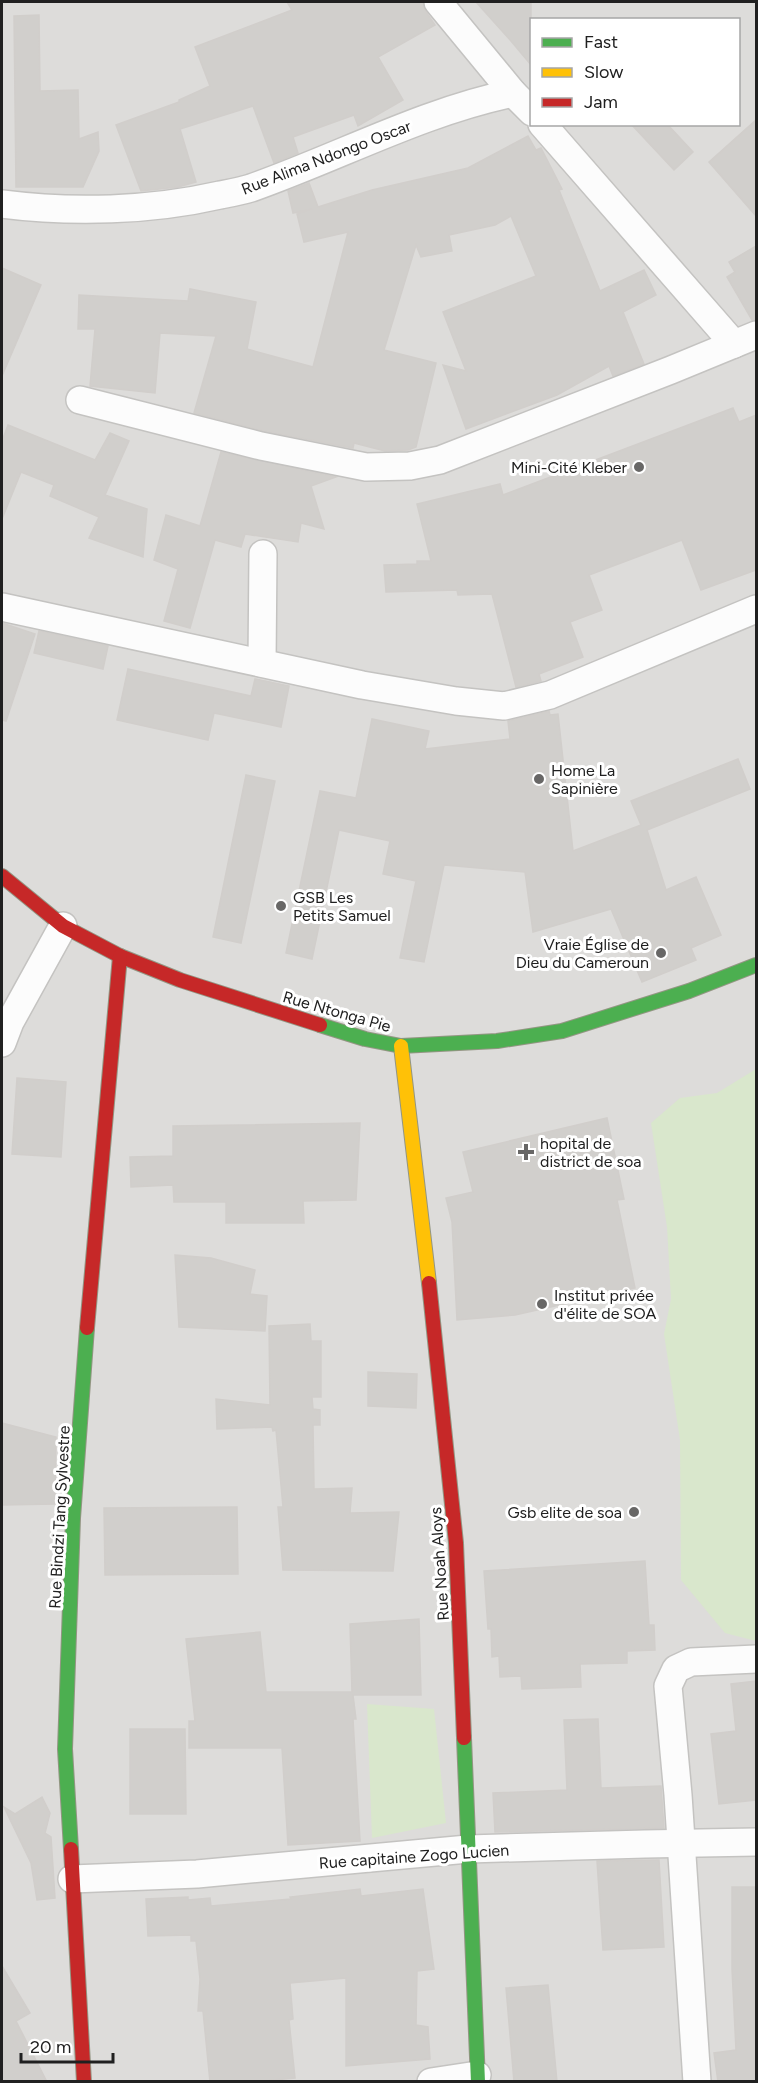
<svg xmlns="http://www.w3.org/2000/svg" width="758" height="2083" font-family="Figtree,sans-serif">
<style>
.residential{fill:#dddcda;fill-rule:evenodd}
.grass{fill:#d9e7cc}
.building{fill:#d1cfcc;stroke:#d1cecb;stroke-width:1.5}
.lines{fill:none;stroke-linecap:round;stroke-linejoin:round}
.street-casing{stroke:#c4c3c1;stroke-width:30}
.fast-casing{stroke:#939683;stroke-width:16}
.slow-casing{stroke:#939683;stroke-width:16}
.jam-casing{stroke:#939683;stroke-width:16}
.street{stroke:#fcfcfc;stroke-width:27}
.fast{stroke:#4caf50;stroke-width:14}
.slow{stroke:#ffc107;stroke-width:14}
.jam{stroke:#c62828;stroke-width:14}
.poi-dot{fill:#686766;stroke:#fff;stroke-width:2}
.labels{text-anchor:middle;stroke-width:6;stroke-linejoin:round;paint-order:stroke}
.street-label{font-size:16px;fill:#202020;stroke:#fff}
.poi-label{font-size:16px;fill:#202020;stroke:#fff;text-anchor:start}
</style>
<rect width="100%" height="100%" fill="#eeece9"/>
<!-- residential -->
<path class="residential" d="M2,2H756V2081H2ZM532,20H738V124H532Z"/>
<!-- grass -->
<g class="grass">
<polygon points="756,1069 756,1641 725,1633 681,1580 680,1440 664,1334 671,1299 667,1227 651,1123 680,1098 717,1093"/>
<polygon points="367,1704 434,1709 446,1823 372,1838"/>
</g>
<!-- building -->
<g class="building">
<polygon points="287,2 423,2 426,12 435,25 378,57 403,100 358,126 354,115 293,137 298,153 274,163 253,106 180,129 196,182 178,187 141,191 116,125 179,102 179,100 210,86 195,47 292,10"/>
<polygon points="476,2 531,2 531,65 511,41"/>
<polygon points="39,15 40,91 78,90 79,139 98,132 99,151 83,187 16,187 14,16"/>
<polygon points="756,120 756,216 709,162"/>
<polygon points="631,124 667,124 693,152 674,170"/>
<polygon points="528,136 536,150 541,148 562,189 559,190 600,291 644,270 656,295 623,312 644,364 613,376 609,366 557,395 466,429 443,365 466,371 443,312 536,276 511,216 495,225 449,235 452,251 421,257 416,245 384,350 436,363 416,447 408,450 385,451 354,443 353,448 264,431 194,413 216,336 160,333 155,393 90,386 95,329 78,329 79,295 188,301 190,289 256,302 247,349 313,367 348,232 304,242 297,214 312,209 293,213 288,191 309,183 318,207 372,190 468,168"/>
<polygon points="756,246 756,320 752,320 727,277 735,272 729,262"/>
<polygon points="2,268 41,285 2,376"/>
<polygon points="733,408 739,422 756,415 756,570 701,590 682,540 589,575 602,610 570,622 583,657 539,674 541,681 516,687 492,594 458,595 457,590 386,592 384,565 417,564 417,561 431,561 417,504 500,484 503,495"/>
<polygon points="8,425 95,460 110,433 129,441 105,495 147,509 143,557 89,538 99,517 50,496 54,485 21,472 2,519 2,441"/>
<polygon points="221,452 336,477 311,486 324,529 301,523 298,542 245,534 241,547 215,540 190,628 164,621 178,569 154,560 166,515 200,526"/>
<polygon points="2,623 35,634 6,721 2,720"/>
<polygon points="39,631 108,646 103,669 34,653"/>
<polygon points="128,669 251,696 255,679 289,686 281,727 214,713 208,740 117,720"/>
<polygon points="549,711 550,715 558,714 573,851 641,825 631,801 738,759 750,789 647,830 666,890 696,877 721,935 691,948 696,960 642,982 611,909 533,932 525,872 444,865 424,962 400,958 416,881 383,874 390,841 339,830 312,959 286,953 320,791 356,798 372,719 429,731 425,749 510,739 508,721"/>
<polygon points="246,775 275,781 241,943 213,937"/>
<polygon points="17,1078 66,1082 61,1157 12,1154"/>
<polygon points="607,1118 624,1199 617,1200 635,1288 515,1315 457,1320 452,1222 446,1198 473,1192 463,1152"/>
<polygon points="360,1123 356,1200 303,1201 304,1223 226,1223 226,1202 174,1202 173,1185 131,1187 130,1157 173,1156 173,1126"/>
<polygon points="175,1255 211,1258 255,1270 250,1294 267,1296 265,1331 179,1327"/>
<polygon points="310,1324 311,1341 321,1341 321,1397 312,1397 313,1409 320,1410 320,1425 313,1425 314,1489 352,1488 350,1513 399,1512 393,1571 283,1570 278,1507 283,1507 276,1430 273,1431 272,1427 217,1429 216,1399 270,1405 269,1326"/>
<polygon points="368,1372 417,1374 416,1408 368,1406"/>
<polygon points="2,1423 56,1437 55,1504 2,1505"/>
<polygon points="237,1507 238,1574 105,1575 104,1508"/>
<polygon points="645,1561 649,1625 654,1625 655,1650 627,1651 627,1663 580,1664 581,1687 522,1689 521,1676 500,1677 499,1656 492,1657 491,1629 488,1629 484,1571"/>
<polygon points="419,1619 421,1695 353,1695 356,1719 353,1719 360,1841 288,1845 282,1748 189,1748 189,1721 195,1721 186,1639 260,1632 266,1692 352,1692 350,1624"/>
<polygon points="756,1681 756,1800 719,1804 711,1734 736,1731 731,1684"/>
<polygon points="598,1719 601,1788 661,1786 664,1828 495,1832 493,1793 567,1790 564,1720"/>
<polygon points="130,1729 185,1729 186,1814 130,1814"/>
<polygon points="42,1797 50,1813 45,1833 51,1837 55,1898 37,1900 31,1863 4,1807 15,1814"/>
<polygon points="659,1860 664,1947 603,1950 597,1861"/>
<polygon points="732,1887 756,1887 756,2082 718,2082 714,2053 736,2050 732,1969"/>
<polygon points="360,1889 361,1896 423,1889 434,1969 417,1971 416,2025 428,2027 430,2059 346,2066 346,1978 290,1983 293,2019 289,2020 295,2078 251,2082 210,2082 203,2011 198,2011 200,1979 196,1941 191,1941 191,1935 148,1936 146,1899 188,1897 188,1900 210,1898 211,1906 291,1899 290,1897"/>
<polygon points="2,1966 30,2013 16,2021 47,2082 2,2082"/>
<polygon points="548,1985 557,2082 514,2082 506,1988"/>
</g>
<g class="lines">
<defs>
<g id="street">
<polyline points="438,2 513,93 532,112"/>
<polyline points="542,124 734,344"/>
<path d="M2,204C72,213 150,211 220,195C230,193 241,191 251,188C339,157 422,112 513,93"/>
<polyline points="80,400 261,446 366,467 410,466 440,460 671,370 756,335"/>
<polyline points="2,607 362,685 456,701 504,706 550,695 756,609"/>
<polyline points="262,663 263,554"/>
<polyline points="2,1043 10,1022 63,926"/>
<polyline points="72,1879 197,1874 468,1849 645,1844 756,1842"/>
<polyline points="431,2082 477,2075"/>
<polyline points="697,2082 678,1795 668,1686 676,1669 691,1662 756,1659"/>
</g>
<g id="fast">
<polyline points="320,1025 365,1039 401,1046 497,1041 562,1031 689,991 756,965"/>
<polyline points="464,1738 478,2082"/>
<polyline points="71,1849 65,1749 73,1518 87,1328"/>
</g>
<polyline id="slow" points="401,1046 429,1283"/>
<g id="jam">
<polyline points="2,876 63,926 120,956 180,980 320,1025"/>
<polyline points="429,1283 456,1543 464,1738"/>
<polyline points="87,1328 120,956"/>
<polyline points="71,1849 84,2082"/>
</g>
</defs>
<!-- street casing -->
<use href="#street" class="street-casing"/>
<!-- fast casing -->
<use href="#fast" class="fast-casing"/>
<!-- slow casing -->
<use href="#slow" class="slow-casing"/>
<!-- jam casing -->
<use href="#jam" class="jam-casing"/>
<!-- street -->
<use href="#street" class="street"/>
<!-- fast -->
<use href="#fast" class="fast"/>
<!-- slow -->
<use href="#slow" class="slow"/>
<!-- jam -->
<use href="#jam" class="jam"/>
</g>
<!-- markers -->
<g class="poi-dot">
<circle cx="639" cy="467" r="6"/>
<circle cx="539" cy="779" r="6"/>
<circle cx="281" cy="906" r="6"/>
<circle cx="661" cy="953" r="6"/>
<path d="M523 1143h6v6h6v6h-6v6h-6v-6h-6v-6h6z"/>
<circle cx="542" cy="1304" r="6"/>
<circle cx="634" cy="1512" r="6"/>
</g>
<g class="labels">
<!-- street labels -->
<g class="street-label">
<text transform="translate(326 157) rotate(-21)" y="6">Rue Alima Ndongo Oscar</text>
<text transform="translate(337 1011) rotate(16)" y="6">Rue Ntonga Pie</text>
<text transform="translate(59 1517) rotate(-87)" y="6">Rue Bindzi Tang Sylvestre</text>
<text transform="translate(439 1564) rotate(-94)" y="6">Rue Noah Aloys</text>
<text transform="translate(414 1856) rotate(-4)" y="6">Rue capitaine Zogo Lucien</text>
</g>
<!-- poi labels -->
<g class="poi-label">
<text x="627" y="473" text-anchor="end">Mini-Cité Kleber</text>
<text x="551" y="776">Home La<tspan x="551" dy="18">Sapinière</tspan></text>
<text x="293" y="903">GSB Les<tspan x="293" dy="18">Petits Samuel</tspan></text>
<text x="649" y="950" text-anchor="end">Vraie Église de<tspan x="649" dy="18">Dieu du Cameroun</tspan></text>
<text x="540" y="1149">hopital de<tspan x="540" dy="18">district de soa</tspan></text>
<text x="554" y="1301">Institut privée<tspan x="554" dy="18">d'élite de SOA</tspan></text>
<text x="622" y="1518" text-anchor="end">Gsb elite de soa</text>
</g>
</g>
<!-- border -->
<rect width="758" height="2083" fill="none" stroke="#202020" stroke-width="6"/>
<!-- legend -->
<rect x="530" y="18" width="210" height="108" fill="#ffffff" stroke="#a6a6a6" stroke-width="1.5"/>
<rect x="542" y="38" width="30" height="9" fill="#4caf50" stroke="#a6a6a6" stroke-width="1.5"/>
<text x="584" y="48" font-size="18" fill="#202020">Fast</text>
<rect x="542" y="68" width="30" height="9" fill="#ffc107" stroke="#a6a6a6" stroke-width="1.5"/>
<text x="584" y="78" font-size="18" fill="#202020">Slow</text>
<rect x="542" y="98" width="30" height="9" fill="#c62828" stroke="#a6a6a6" stroke-width="1.5"/>
<text x="584" y="108" font-size="18" fill="#202020">Jam</text>
<!-- scale -->
<path d="M21 2053v9h92v-9" fill="none" stroke="#202020" stroke-width="3"/>
<text x="30" y="2053" font-size="18" fill="#202020" stroke="#ffffff" stroke-width="4.5" paint-order="stroke">20 m</text>
</svg>
